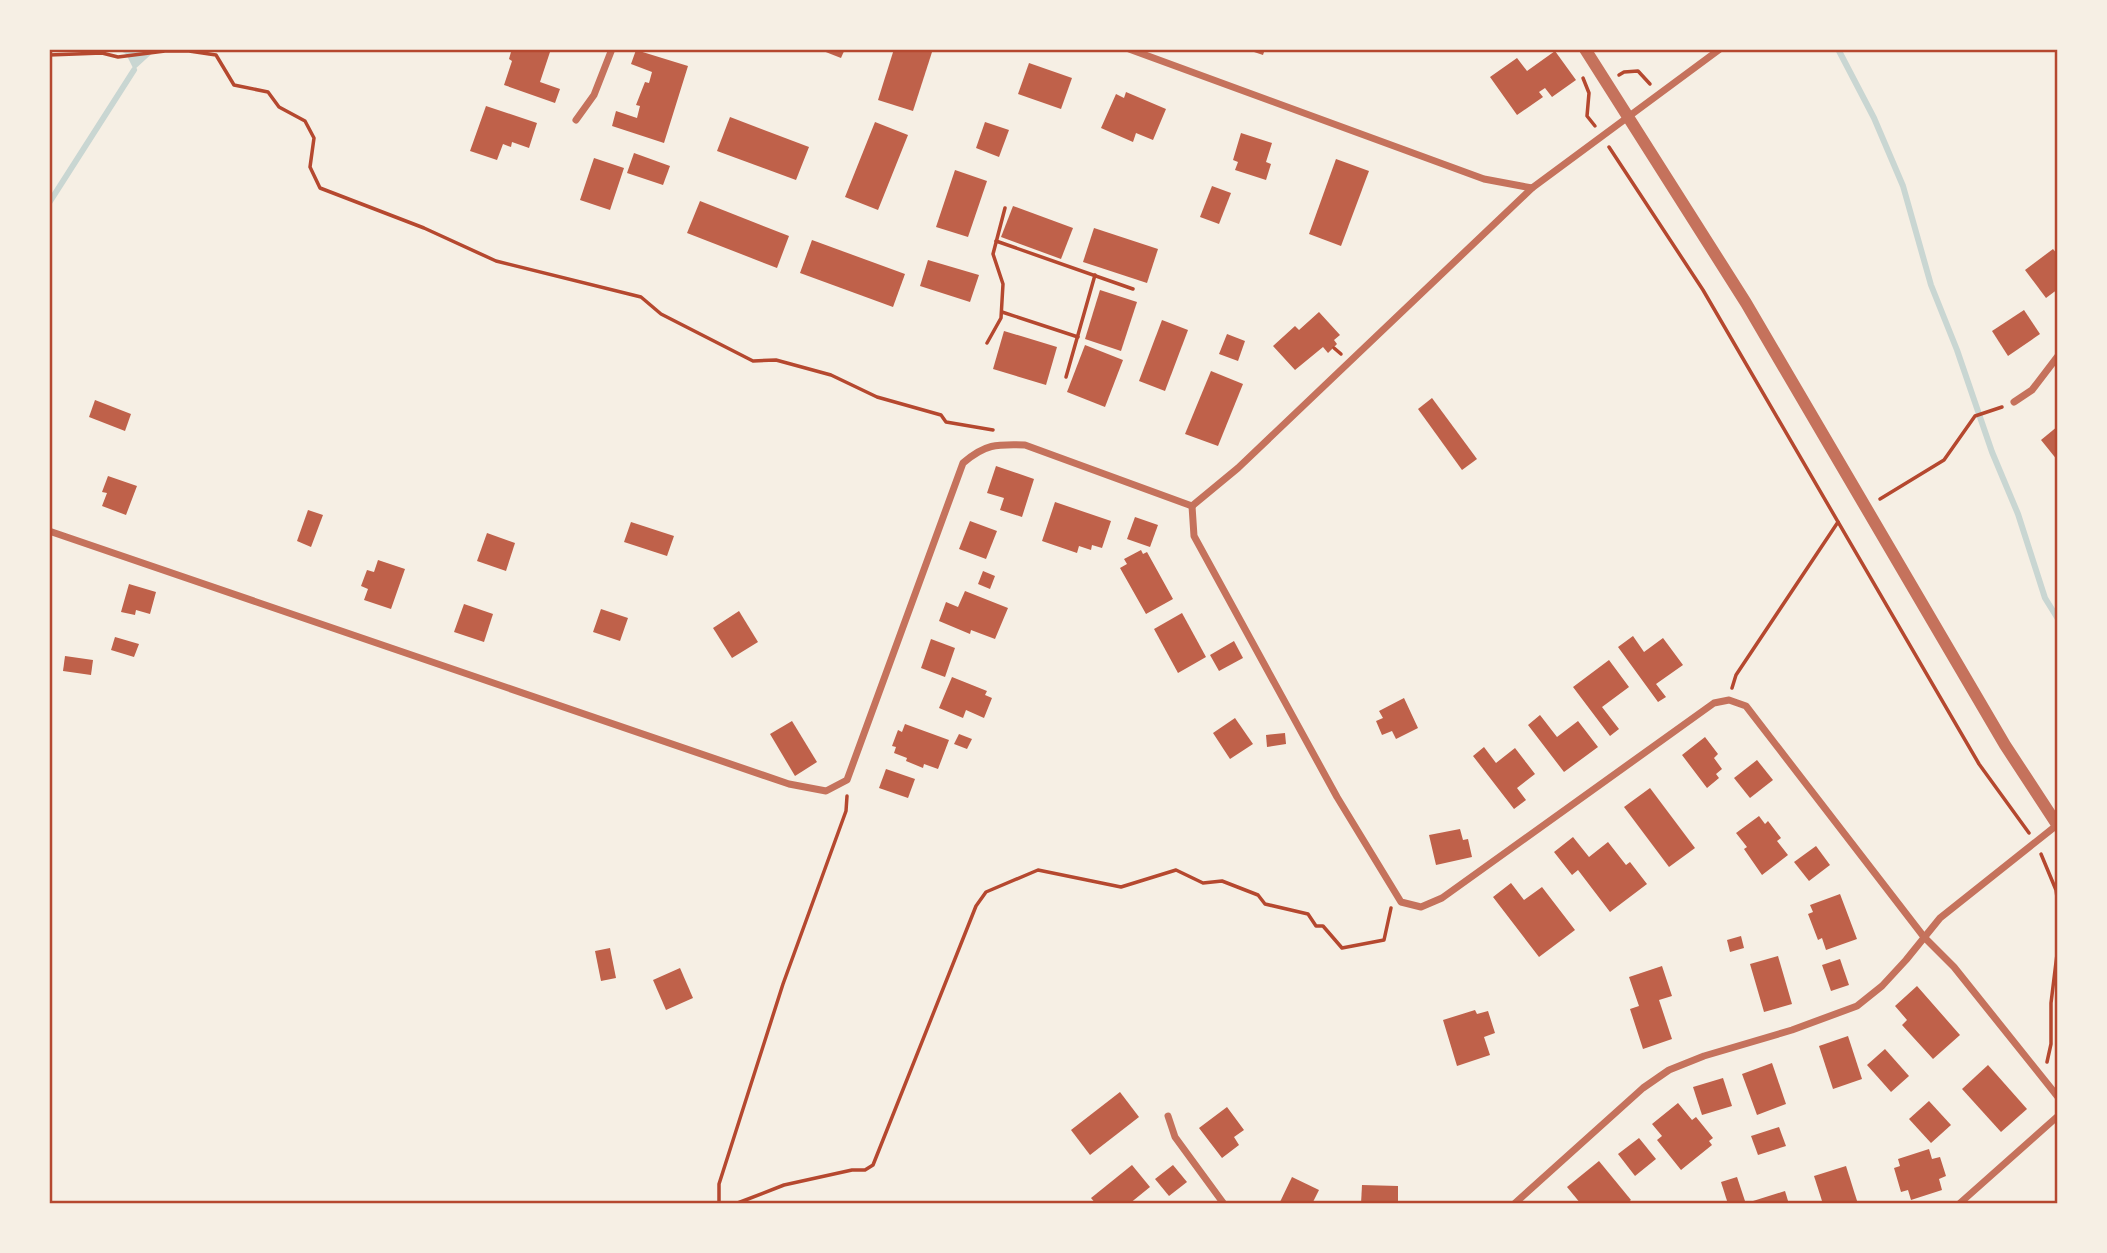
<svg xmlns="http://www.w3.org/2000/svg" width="2107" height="1253" font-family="'Space Grotesk',sans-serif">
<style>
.water{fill:#c9d6d2}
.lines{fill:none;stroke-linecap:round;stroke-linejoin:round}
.stream{stroke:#c9d6d2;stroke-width:6}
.building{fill:#bf614a}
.path{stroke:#b5482f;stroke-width:3.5}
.minor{stroke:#c5725c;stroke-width:7}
.tertiary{stroke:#c5725c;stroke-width:12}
.neatline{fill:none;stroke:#b5482f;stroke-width:2.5}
</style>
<rect width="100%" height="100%" fill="#f6efe4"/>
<!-- water -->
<polygon class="water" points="117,49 157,49 134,70 126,54"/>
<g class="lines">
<!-- stream -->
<g class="stream">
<polyline points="1838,49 1874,118 1903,186 1931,285 1957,350 1992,452 2018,514 2045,598 2058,619"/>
<polyline points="49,203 134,70"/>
</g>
</g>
<!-- building -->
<g class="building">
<polygon points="504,49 551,49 540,82 560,89 555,103 504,85 512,61 509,59 511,52"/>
<polygon points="818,49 845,49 841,58"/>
<polygon points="894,49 933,49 913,111 878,100"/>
<polygon points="1245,49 1265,49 1263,55"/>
<polygon points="636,50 688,66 664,143 612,126 616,111 637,118 640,106 636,105 645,82 649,83 652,72 631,64"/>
<polygon points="1555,51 1576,80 1552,97 1545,88 1539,92 1543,97 1517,115 1490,77 1517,58 1527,71"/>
<polygon points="1029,63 1072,78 1061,109 1018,94"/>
<polygon points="1126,92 1166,109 1153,140 1136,133 1133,142 1101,128 1116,94 1124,98"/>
<polygon points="486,106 537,123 529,148 512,142 511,147 503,144 497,160 470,151"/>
<polygon points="730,117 809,147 796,180 717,151"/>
<polygon points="875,122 908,135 878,210 845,197"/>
<polygon points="985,122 1009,130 999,157 976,148"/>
<polygon points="1241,133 1272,143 1266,162 1271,164 1266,180 1235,170 1238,162 1233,160"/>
<polygon points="634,153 670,166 663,185 627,173"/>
<polygon points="594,158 624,168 610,210 580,200"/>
<polygon points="1336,159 1369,171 1341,246 1309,234"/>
<polygon points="955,170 987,181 968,237 936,227"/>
<polygon points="1212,186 1231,193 1219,224 1200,217"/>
<polygon points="700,201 789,236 777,268 687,233"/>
<polygon points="1013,206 1073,228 1061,259 1001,237"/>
<polygon points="1094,228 1158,249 1147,283 1083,262"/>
<polygon points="812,240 905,274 893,307 800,273"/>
<polygon points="2053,249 2058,255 2058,289 2046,298 2025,270"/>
<polygon points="928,260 979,275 970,302 920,286"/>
<polygon points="1100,290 1137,302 1121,351 1085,339"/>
<polygon points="2024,310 2040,334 2008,356 1992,331"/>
<polygon points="1319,312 1340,335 1334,340 1337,344 1328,353 1323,347 1295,370 1273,346 1295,326 1299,330"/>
<polygon points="1162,320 1188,330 1165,391 1139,381"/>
<polygon points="1004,331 1057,347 1046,385 993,369"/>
<polygon points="1227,334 1245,341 1238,361 1219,354"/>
<polygon points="1085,345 1123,360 1105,407 1067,392"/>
<polygon points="1211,371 1243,384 1218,446 1185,434"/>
<polygon points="1432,398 1477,459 1462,470 1418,409"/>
<polygon points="95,400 131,414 125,431 89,417"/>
<polygon points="2058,426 2058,461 2041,440"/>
<polygon points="996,466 1034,479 1022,517 1000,510 1004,498 987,493"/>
<polygon points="108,476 137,486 126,515 102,506 107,493 102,492"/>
<polygon points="1055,502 1111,521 1102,548 1092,545 1091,550 1079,546 1077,553 1042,541"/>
<polygon points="308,510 323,515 311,547 297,541"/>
<polygon points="1135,517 1158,525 1150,547 1127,539"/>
<polygon points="970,521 997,531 986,559 959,549"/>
<polygon points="631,522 674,536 667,556 624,542"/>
<polygon points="487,533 515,543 506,571 477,561"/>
<polygon points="1141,550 1143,554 1147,552 1173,599 1146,614 1120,568 1127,564 1124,559"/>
<polygon points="378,560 405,569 391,609 364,600 368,589 361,586 367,570 374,572"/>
<polygon points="983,571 995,576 990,589 978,584"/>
<polygon points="129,584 156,592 150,614 136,610 135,615 121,612"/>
<polygon points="965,591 1008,608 995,639 971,630 970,634 939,621 946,602 958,607"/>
<polygon points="464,604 493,614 484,642 454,632"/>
<polygon points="601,609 628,618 620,641 593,632"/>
<polygon points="739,611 758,642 732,658 713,628"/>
<polygon points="1182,613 1206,657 1178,673 1154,629"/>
<polygon points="1633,636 1644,652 1663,638 1683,665 1656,684 1666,697 1658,702 1618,647"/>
<polygon points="115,637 139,644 134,657 111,650"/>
<polygon points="931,639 955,648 945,677 921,668"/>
<polygon points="1234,641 1243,658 1219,671 1210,655"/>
<polygon points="65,656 93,660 91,675 63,671"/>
<polygon points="1609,660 1629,687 1602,707 1619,729 1610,736 1573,687"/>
<polygon points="952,677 987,691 985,695 992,698 984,718 966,710 963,718 939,708"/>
<polygon points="1404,698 1418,728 1396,739 1392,731 1382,735 1376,721 1383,718 1379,711"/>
<polygon points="1540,715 1557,737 1578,721 1598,747 1564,772 1528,725"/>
<polygon points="1235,718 1253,744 1230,759 1213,733"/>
<polygon points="792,721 817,762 795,776 770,734"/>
<polygon points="905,724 949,740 938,769 924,764 923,768 906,761 907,758 894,753 896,747 892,746 898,730 902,732"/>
<polygon points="1285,733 1286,744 1267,747 1266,735"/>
<polygon points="959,734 972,739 967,749 954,744"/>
<polygon points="1705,737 1718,754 1714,758 1722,769 1716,774 1719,778 1707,788 1682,755"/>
<polygon points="1484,747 1496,763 1515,748 1535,774 1517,788 1526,800 1514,809 1473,756"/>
<polygon points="1757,760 1773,780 1750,798 1734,778"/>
<polygon points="886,769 915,779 908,798 879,788"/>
<polygon points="1650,788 1695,848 1669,867 1624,807"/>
<polygon points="1759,816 1765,824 1768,821 1781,838 1777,841 1788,855 1762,875 1744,849 1747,847 1736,833"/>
<polygon points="1460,829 1463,840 1468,839 1472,857 1436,865 1429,835"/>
<polygon points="1573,837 1589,857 1608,842 1626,865 1630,862 1647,884 1610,912 1578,870 1572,875 1554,852"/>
<polygon points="1816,846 1830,865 1809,881 1794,862"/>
<polygon points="1511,883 1524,900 1542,887 1575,930 1539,957 1493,897"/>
<polygon points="1840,894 1857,939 1826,950 1822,938 1818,940 1808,914 1813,912 1810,905"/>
<polygon points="1741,936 1744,948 1730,952 1727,940"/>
<polygon points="610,948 616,978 601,981 595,951"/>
<polygon points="1778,956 1792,1004 1764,1012 1750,964"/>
<polygon points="1840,959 1849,985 1831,991 1822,965"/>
<polygon points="1662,966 1672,996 1659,1000 1672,1039 1643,1049 1630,1009 1639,1006 1629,977"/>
<polygon points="680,968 693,998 666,1010 653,980"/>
<polygon points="1917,986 1960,1035 1933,1059 1902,1025 1907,1020 1895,1006"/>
<polygon points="1475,1010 1477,1014 1488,1011 1495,1033 1484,1037 1490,1055 1457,1066 1443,1020"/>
<polygon points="1848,1036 1862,1079 1833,1089 1819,1046"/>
<polygon points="1885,1049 1909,1076 1891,1092 1867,1065"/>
<polygon points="1772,1063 1786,1104 1757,1115 1742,1074"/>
<polygon points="1988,1065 2027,1109 2001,1132 1962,1089"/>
<polygon points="1723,1078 1732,1106 1702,1115 1693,1087"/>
<polygon points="1120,1092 1139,1117 1090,1155 1071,1130"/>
<polygon points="1929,1101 1951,1125 1931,1143 1909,1119"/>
<polygon points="1678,1103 1692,1120 1696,1117 1713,1138 1709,1141 1712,1145 1681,1170 1657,1140 1662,1136 1652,1124"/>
<polygon points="1227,1107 1244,1130 1234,1137 1239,1145 1222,1158 1199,1128"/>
<polygon points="1779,1127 1786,1146 1758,1155 1751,1136"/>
<polygon points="1639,1138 1656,1159 1635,1176 1618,1154"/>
<polygon points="1929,1149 1932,1159 1940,1157 1946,1176 1939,1179 1942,1190 1911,1200 1908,1190 1901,1192 1894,1168 1900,1166 1898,1159"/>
<polygon points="1599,1161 1631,1200 1626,1204 1581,1204 1567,1187"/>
<polygon points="1132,1165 1150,1187 1129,1204 1096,1204 1091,1198"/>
<polygon points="1173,1165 1187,1182 1169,1196 1155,1179"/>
<polygon points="1846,1166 1858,1204 1823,1204 1814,1176"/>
<polygon points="1292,1177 1319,1190 1312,1204 1279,1204"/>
<polygon points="1737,1177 1746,1204 1728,1204 1721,1182"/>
<polygon points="1362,1185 1398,1186 1398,1204 1361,1204"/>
<polygon points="1785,1191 1789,1204 1754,1204 1753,1201"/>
</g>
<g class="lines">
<!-- path -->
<g class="path">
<polyline points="49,55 102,53 118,57 165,51 189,51 216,55 234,85 268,92 279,107 305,121 314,138 310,167 320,188 424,228 496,261 641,297 661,314 753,361 776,360 831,375 877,397 941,415 946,422 993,430"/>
<polyline points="1619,75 1624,72 1638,71 1650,84"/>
<polyline points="1583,78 1589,93 1587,116 1595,126"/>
<polyline points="1609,147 1703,290 1979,764 2029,833"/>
<polyline points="996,241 1133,289"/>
<polyline points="1002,312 1078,337"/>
<polyline points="987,343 1001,318 1003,284 993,254 1005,208"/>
<polyline points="1334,348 1341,354"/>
<polyline points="1066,377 1095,275"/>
<polyline points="1880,499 1944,460 1975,416 2002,407"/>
<polyline points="1732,688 1736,675 1838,522"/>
<polyline points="2041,854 2056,890 2058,905"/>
<polyline points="2047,1062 2051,1044 2051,1003 2058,946"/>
<polyline points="719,1204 719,1184 783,984 846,811 847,796"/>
<polyline points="735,1204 784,1185 852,1170 865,1170 873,1165 976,906 986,892 1038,870 1121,887 1176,870 1203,883 1222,881 1258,895 1265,904 1308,914 1316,926 1323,926 1342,948 1384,940 1391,908"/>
</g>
<!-- minor -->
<g class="minor">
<polyline points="1129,49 1484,179 1532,188 1720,49"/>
<polyline points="576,120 594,95 612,49"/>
<polyline points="2014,402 2032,390 2058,356"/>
<polyline points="1192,506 1194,536 1337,797 1401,902 1421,907 1442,898 1714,703 1729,700 1746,706 1924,937 1954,967 2058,1097"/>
<polyline points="1192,506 1238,468 1532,188"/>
<path d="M49,531L789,784L826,791L847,780L963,463C985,444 996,444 1025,445L1192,506"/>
<polyline points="1168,1116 1175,1137 1224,1204"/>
<polyline points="1514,1204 1643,1088 1669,1070 1704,1056 1792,1030 1857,1006 1882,986 1906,960 1940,918 2057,825"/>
<polyline points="1959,1204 2058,1116"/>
</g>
<!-- tertiary -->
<polyline class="tertiary" points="1585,49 1746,303 2005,745 2058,826"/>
</g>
<!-- border -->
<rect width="2107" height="1253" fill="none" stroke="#f6efe4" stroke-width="102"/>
<rect x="51" y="51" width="2005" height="1151" class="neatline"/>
</svg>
